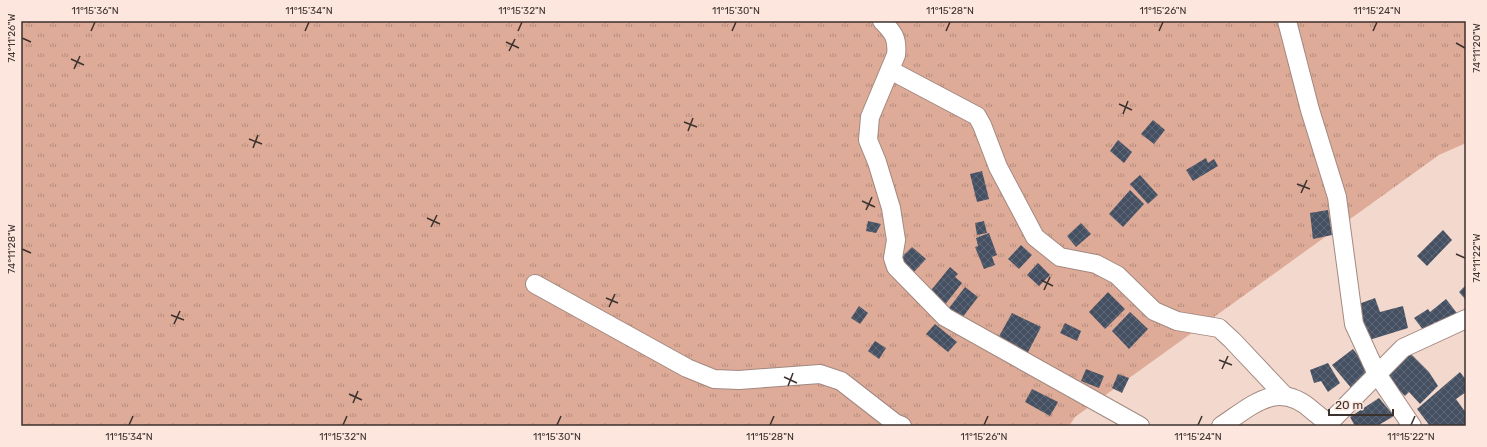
<svg xmlns="http://www.w3.org/2000/svg" width="1487" height="447" font-family="Rubik,sans-serif">
<style>
.grass{fill:url(#grass-tufts)}
.building{fill:url(#building-cross-hatch)}
.lines{fill:none;stroke-linecap:round;stroke-linejoin:round}
.street-casing{stroke:#a28980;stroke-width:20}
.street{stroke:#fff;stroke-width:18}
.ticks{fill:none;stroke:#3b312d;stroke-width:1.5}
.neatline{fill:none;stroke:#3b312d;stroke-width:1.5}
.ticks-label{font-size:10px;text-anchor:middle;fill:#3b312d}
</style>
<defs>
<pattern id="grass-tufts" width="24" height="20" patternUnits="userSpaceOnUse"><rect width="24" height="20" fill="#deab98"/><path d="M3 7l-1-3M5 7V3M7 7l1-3M15 17l-1-3M17 17v-4M19 17l1-3" fill="none" stroke="#b58c7c"/></pattern>
<pattern id="building-cross-hatch" width="8" height="8" patternUnits="userSpaceOnUse"><rect width="8" height="8" fill="#455062"/><path d="M0 0l8 8M0 8l8-8" fill="none" stroke="#5e6775"/></pattern>
</defs>
<rect width="100%" height="100%" fill="#f3d8cd"/>
<!-- grass -->
<polygon class="grass" points="21,21 1466,21 1466,143 1439,155 1075,417 1069,426 21,426"/>
<!-- building -->
<g class="building">
<polygon points="1153,120 1165,130 1154,144 1141,134"/>
<polygon points="1118,140 1132,152 1124,163 1110,151"/>
<polygon points="1206,158 1208,163 1214,159 1218,166 1193,181 1186,170"/>
<polygon points="982,171 989,199 977,202 970,174"/>
<polygon points="1140,175 1158,195 1148,204 1130,184"/>
<polygon points="1130,190 1144,204 1123,227 1109,214"/>
<polygon points="1328,210 1332,235 1313,239 1310,213"/>
<polygon points="868,221 881,224 876,233 866,231"/>
<polygon points="984,221 987,233 977,235 975,223"/>
<polygon points="1081,223 1091,234 1076,247 1067,236"/>
<polygon points="1443,230 1452,240 1427,266 1417,256"/>
<polygon points="989,233 997,255 992,257 995,265 984,269 975,247 978,246 976,238"/>
<polygon points="1021,245 1032,255 1019,269 1008,259"/>
<polygon points="912,247 926,259 912,274 898,261"/>
<polygon points="1038,263 1050,275 1039,286 1027,275"/>
<polygon points="950,267 958,274 955,277 962,283 944,306 928,294"/>
<polygon points="1466,285 1466,300 1459,292"/>
<polygon points="965,287 978,297 962,318 949,308"/>
<polygon points="1108,292 1125,309 1105,329 1089,312"/>
<polygon points="1375,298 1380,312 1403,306 1408,328 1366,341 1356,305"/>
<polygon points="1446,299 1460,317 1441,330 1435,322 1424,331 1414,318 1428,309 1430,312"/>
<polygon points="859,306 868,313 860,324 851,318"/>
<polygon points="1130,312 1148,329 1129,349 1112,331"/>
<polygon points="1012,313 1041,327 1026,356 997,340"/>
<polygon points="1065,323 1081,331 1077,341 1060,333"/>
<polygon points="935,324 957,342 948,352 926,334"/>
<polygon points="875,341 886,348 879,359 868,351"/>
<polygon points="1353,349 1370,372 1352,389 1332,365"/>
<polygon points="1407,350 1429,372 1438,386 1420,404 1409,392 1405,396 1383,374"/>
<polygon points="1328,363 1340,383 1328,392 1321,381 1314,383 1310,370"/>
<polygon points="1086,369 1104,376 1099,388 1081,381"/>
<polygon points="1460,372 1466,380 1466,392 1456,399 1466,413 1466,426 1430,426 1417,409"/>
<polygon points="1118,374 1129,378 1122,393 1112,388"/>
<polygon points="1032,389 1058,402 1050,416 1025,402"/>
<polygon points="1379,398 1394,416 1377,426 1355,426 1350,417"/>
</g>
<g class="lines">
<defs>
<g id="street">
<path d="M882,21C893,32 898,38 896,55L870,117L868,140L877,162L891,208L896,240L893,258L896,267L945,317L1140,426"/>
<polyline points="1287,21 1310,110 1337,197 1354,324 1377,374 1412,426"/>
<polyline points="890,70 977,116 982,125 998,167 1035,237 1060,257 1096,264 1117,275 1154,311 1177,321 1219,328 1232,340 1283,394"/>
<polyline points="535,284 687,368 714,379 739,380 820,374 841,381 895,423 902,426"/>
<polyline points="1328,424 1403,348 1466,319"/>
<path d="M1221,426C1253,405 1278,379 1313,411C1319,416 1325,420 1329,426"/>
</g>
</defs>
<!-- street casing -->
<use href="#street" class="street-casing"/>
<!-- street -->
<use href="#street" class="street"/>
</g>
<!-- ticks -->
<path class="ticks" d="M91,31L95,22M305,31L309,22M518,31L522,22M732,31L736,22M946,31L950,22M1159,31L1163,22M1373,31L1377,22M22,38L31,42M506,42L519,48M1456,43L1465,48M509,51L515,39M71,59L84,65M74,69L80,56M1119,104L1132,110M1123,114L1128,101M684,122L697,127M688,131L693,118M249,139L262,144M253,148L258,135M1297,184L1310,189M1301,193L1307,180M862,201L875,207M866,210L872,197M427,218L440,224M431,227L437,215M22,249L31,253M1456,254L1465,258M1041,280L1053,286M1044,290L1050,277M606,298L618,303M609,307L615,294M171,315L184,320M174,324L180,311M1219,360L1232,365M1222,369L1228,356M784,377L797,383M788,386L793,373M349,394L362,400M353,403L358,391M129,425L133,416M343,425L347,416M557,425L561,416M770,425L774,416M984,425L988,416M1198,425L1202,416M1411,425L1415,416"/>
<!-- border -->
<rect width="1487" height="447" fill="none" stroke="#fce6de" stroke-width="44"/>
<!-- scale -->
<path d="M1329 409v6h64v-6" fill="none" stroke="#3b312d" stroke-width="2"/>
<text x="1335" y="409" font-size="12" fill="#3b312d" stroke="#fce6de" stroke-width="3" paint-order="stroke">20 m</text>
<rect x="22" y="22" width="1443" height="403" class="neatline"/>
<g class="ticks-label">
<text x="95" y="14">11°15'36"N</text>
<text x="309" y="14">11°15'34"N</text>
<text x="522" y="14">11°15'32"N</text>
<text x="736" y="14">11°15'30"N</text>
<text x="950" y="14">11°15'28"N</text>
<text x="1163" y="14">11°15'26"N</text>
<text x="1377" y="14">11°15'24"N</text>
<text transform="translate(11 38) rotate(-90)" y="4">74°11'26"W</text>
<text transform="translate(1476 48) rotate(-90)" y="4">74°11'20"W</text>
<text transform="translate(11 249) rotate(-90)" y="4">74°11'28"W</text>
<text transform="translate(1476 258) rotate(-90)" y="4">74°11'22"W</text>
<text x="129" y="440">11°15'34"N</text>
<text x="343" y="440">11°15'32"N</text>
<text x="557" y="440">11°15'30"N</text>
<text x="770" y="440">11°15'28"N</text>
<text x="984" y="440">11°15'26"N</text>
<text x="1198" y="440">11°15'24"N</text>
<text x="1411" y="440">11°15'22"N</text>
</g>
</svg>
